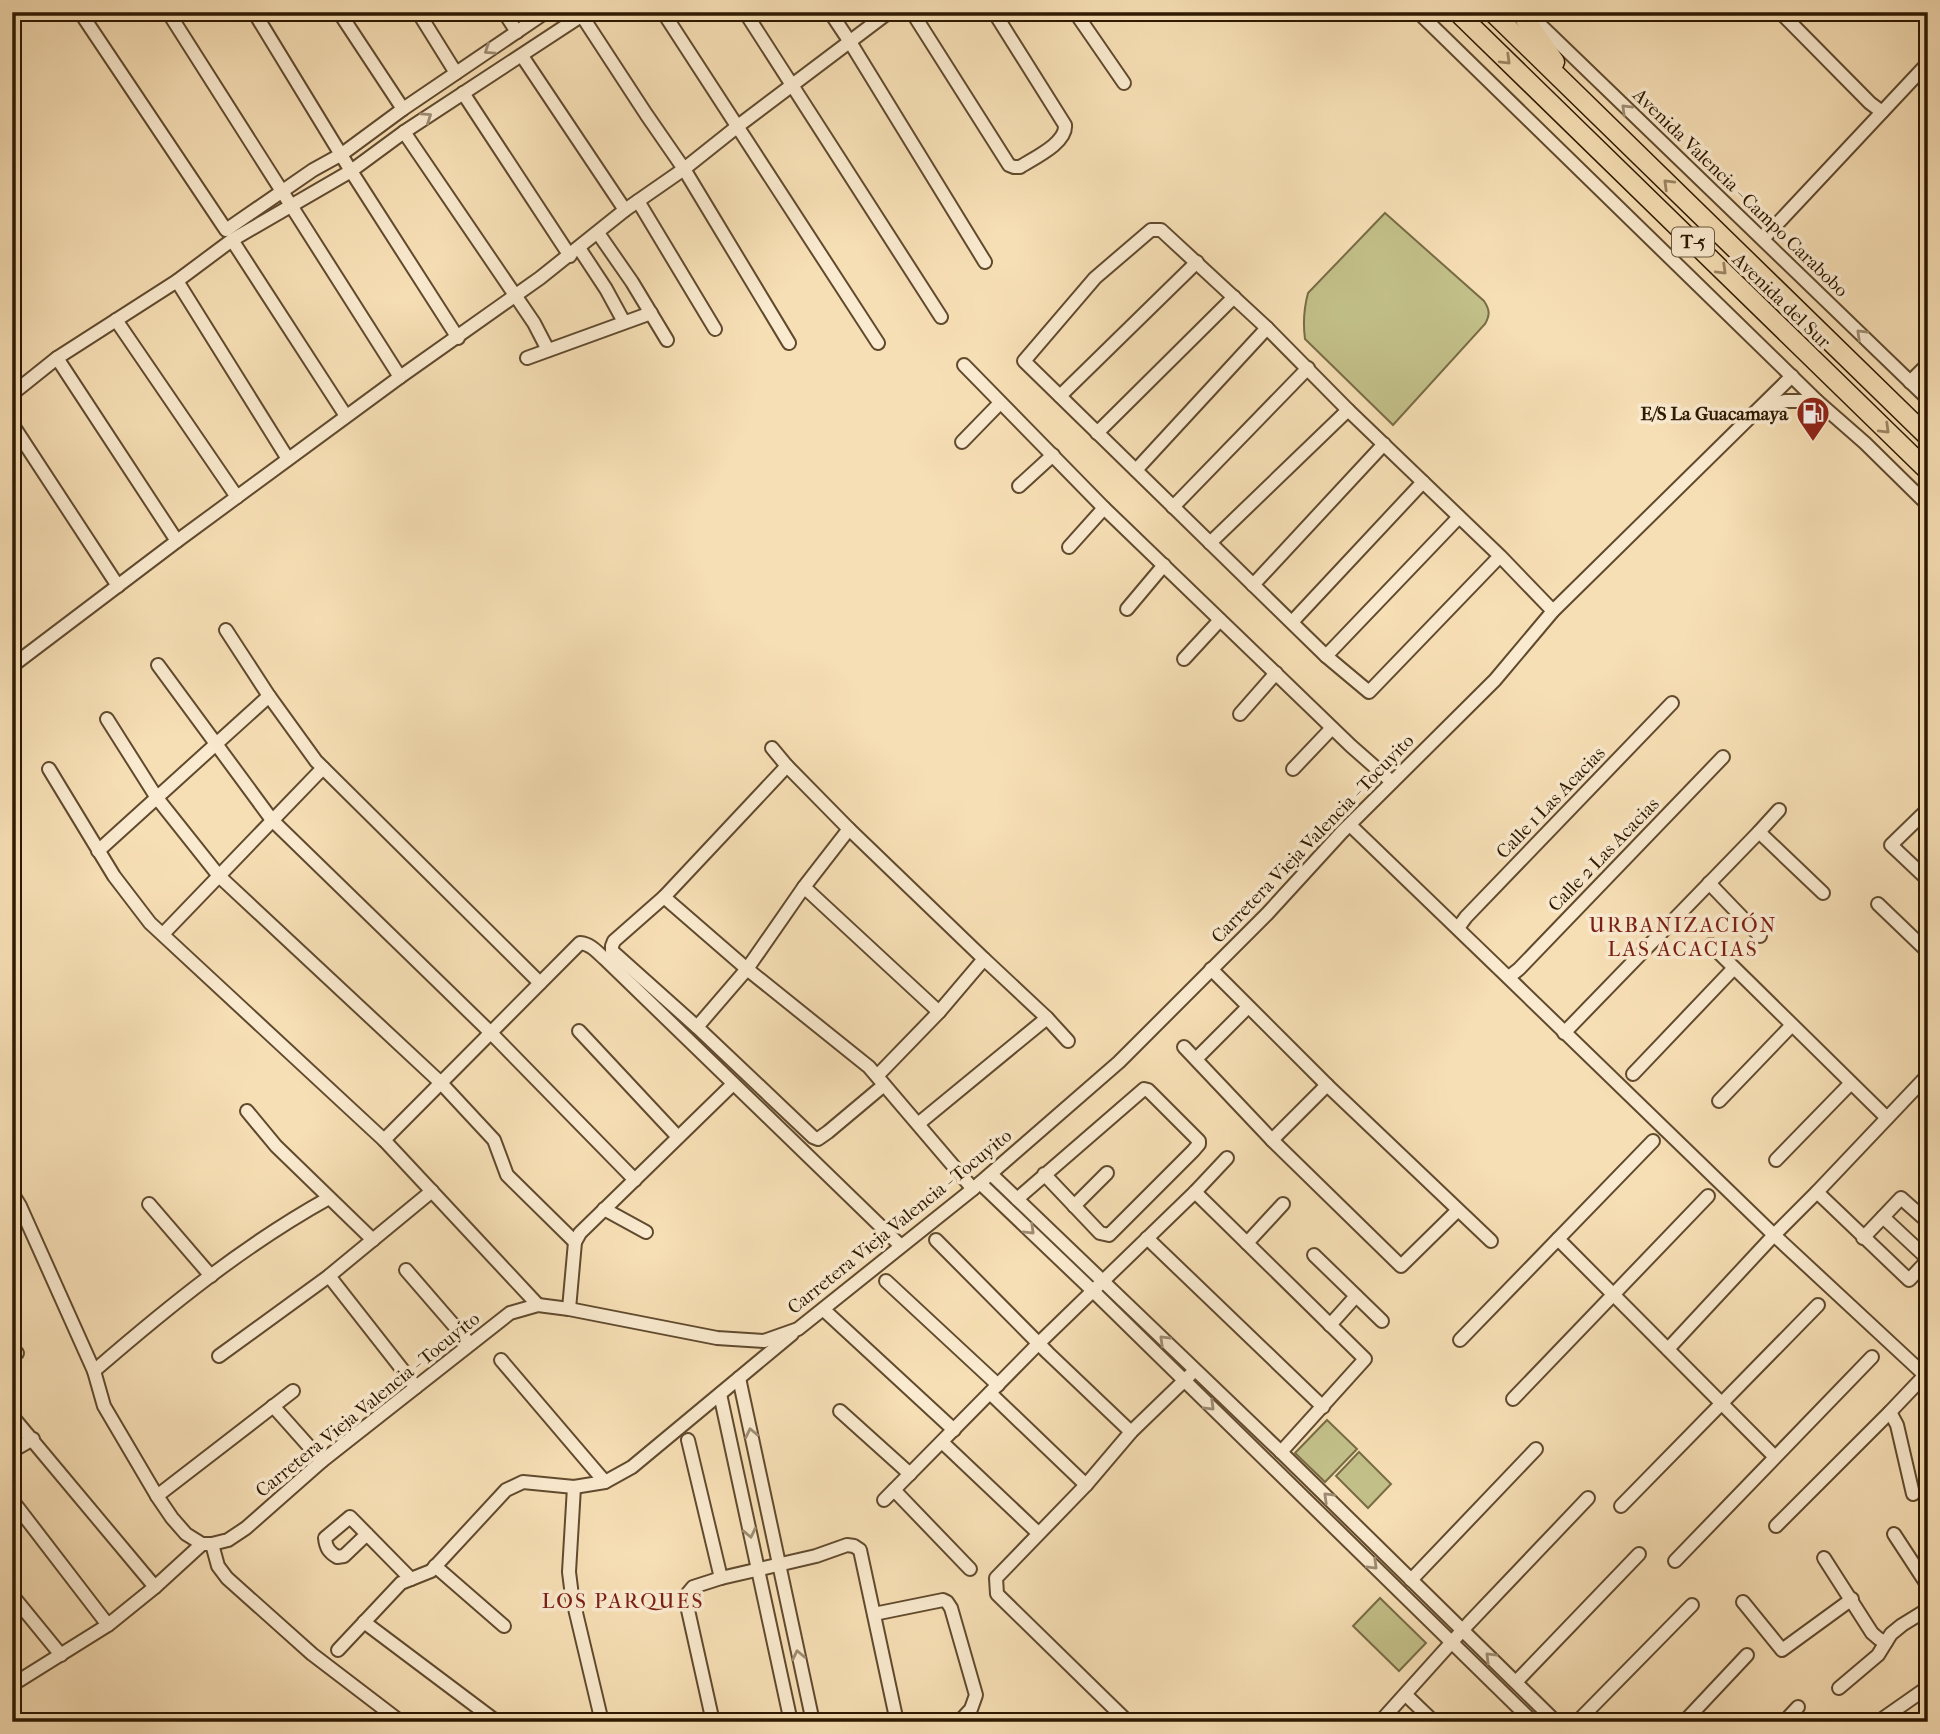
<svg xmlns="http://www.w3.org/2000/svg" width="1940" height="1734" font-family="'IM FELL French Canon',serif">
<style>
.green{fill:#c3c089;stroke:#786c45;stroke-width:2}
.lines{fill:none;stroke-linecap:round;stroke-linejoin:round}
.minor-casing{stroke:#604a2e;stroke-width:16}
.highway-casing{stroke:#2d1901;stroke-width:21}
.minor{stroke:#faeacf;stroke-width:12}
.highway{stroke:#f7dfb5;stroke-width:18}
.oneway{stroke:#9e8c72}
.oneway2{stroke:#9c8664}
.labels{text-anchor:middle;stroke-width:7;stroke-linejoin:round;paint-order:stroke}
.shield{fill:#faeacf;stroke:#6a583f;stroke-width:2}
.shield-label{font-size:18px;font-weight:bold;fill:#2d1901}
.street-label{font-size:19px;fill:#2d1901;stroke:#faeacf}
.poi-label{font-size:19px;font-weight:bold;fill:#2d1901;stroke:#faeacf;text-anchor:end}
.neighbourhood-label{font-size:21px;letter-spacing:2px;fill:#7a1f14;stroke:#faeacf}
</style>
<rect width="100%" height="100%" fill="#f7dfb5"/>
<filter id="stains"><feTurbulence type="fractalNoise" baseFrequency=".00286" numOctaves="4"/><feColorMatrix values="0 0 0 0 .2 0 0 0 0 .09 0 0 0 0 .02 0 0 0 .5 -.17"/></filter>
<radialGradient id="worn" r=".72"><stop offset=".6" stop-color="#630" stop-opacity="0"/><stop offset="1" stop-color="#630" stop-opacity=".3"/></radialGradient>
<!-- green -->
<g class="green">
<path d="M1385,213L1484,301C1490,310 1490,315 1485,324L1393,425L1305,339C1303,324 1304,308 1308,293Z"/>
<polygon points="1327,1420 1357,1449 1325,1482 1295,1453"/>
<polygon points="1359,1452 1391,1484 1368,1508 1336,1476"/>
<polygon points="1380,1598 1426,1643 1399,1671 1353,1626"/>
</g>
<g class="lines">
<defs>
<g id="minor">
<polyline points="80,12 226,230 313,170 342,154 403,109 546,12"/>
<polyline points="168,12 400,377"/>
<polyline points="254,12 351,171 458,338"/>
<polyline points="339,12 403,109"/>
<polyline points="418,12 456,73"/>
<polyline points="504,12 517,32"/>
<polyline points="663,12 878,343"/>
<polyline points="745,12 941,317"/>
<polyline points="830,12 850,42 985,262"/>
<path d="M912,12L1009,165L1014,167H1020C1034,158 1067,143 1065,125L994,12"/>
<polyline points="1075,12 1124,83"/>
<polyline points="1418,12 1817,401 1865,443 1928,505"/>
<polyline points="1780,12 1870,103 1882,112"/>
<polyline points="1528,13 1928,399"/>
<polyline points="582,16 646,114 684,169 789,343"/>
<polyline points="522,56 625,210"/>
<polyline points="463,93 570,256"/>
<polyline points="404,132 534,323 548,350"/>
<polyline points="638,201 715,329"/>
<polyline points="598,233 632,282 667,340"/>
<polyline points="1763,239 1928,63"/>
<polyline points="232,240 346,416"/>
<polyline points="579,248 606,289 624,322"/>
<polyline points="177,281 288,459"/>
<polyline points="116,320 237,497"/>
<polyline points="57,358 177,541"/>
<polyline points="527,358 651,313"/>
<polyline points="964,365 1104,508 1351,746 1392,782"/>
<polyline points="1910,382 1928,364"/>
<polyline points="12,394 57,358 177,281 232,240 351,171 404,132 587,12"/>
<polyline points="1060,396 1197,262"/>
<polyline points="1763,407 1785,401 1817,401"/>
<polyline points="12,424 118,586"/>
<polyline points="1097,433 1234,297"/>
<polyline points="962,442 1000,403"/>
<polyline points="1136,470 1267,328"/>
<polyline points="1019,486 1053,455"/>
<polyline points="1173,507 1308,368"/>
<polyline points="1210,543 1348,410"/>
<polyline points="1069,547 1104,508"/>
<polyline points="1500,556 1369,692 1326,656 1024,361 1095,278 1151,230 1161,230 1267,328 1348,410 1500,556 1553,611"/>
<polyline points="1253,585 1384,444"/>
<polyline points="1127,609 1164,565"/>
<polyline points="1292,622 1423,482"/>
<polyline points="226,630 269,696 316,761 540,983"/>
<polyline points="1326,656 1459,517"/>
<polyline points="1184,659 1220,620"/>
<polyline points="158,665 272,820 491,1033 635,1180"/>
<polyline points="12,666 177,541 400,377 540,278 625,210 684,169 738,126 889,12"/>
<polyline points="1240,714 1276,673"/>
<polyline points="107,719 157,798 219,876 441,1083 494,1140 507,1175 575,1242"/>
<polyline points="772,748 787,766"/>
<polyline points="49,769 114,876 150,923 384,1140 538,1305"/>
<polyline points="1293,769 1332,728"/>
<polyline points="1928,809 1891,845 1928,880"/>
<path d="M1350,825C1492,961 1632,1098 1774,1235L1817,1192L1928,1075"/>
<polyline points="1759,832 1779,810"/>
<polyline points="98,851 269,696"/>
<polyline points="1709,883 1760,936"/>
<polyline points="804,887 939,1012"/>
<polyline points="664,897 747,969 869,1067 973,1189"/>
<polyline points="1878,904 1928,952"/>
<polyline points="1458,928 1466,917 1672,703"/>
<polyline points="163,934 323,768"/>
<polyline points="1711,945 1887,1118"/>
<polyline points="984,959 1047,1018 1068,1041"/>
<polyline points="1211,969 1327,1085 1491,1241"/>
<polyline points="1509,977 1519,969 1723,757"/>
<polyline points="697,1027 747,969 804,887 849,829"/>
<polyline points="579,1031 678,1137"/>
<polyline points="1564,1033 1759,832 1823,893"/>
<polyline points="1184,1047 1272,1140 1401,1266 1457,1211"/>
<polyline points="1196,1059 1248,1007"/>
<polyline points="1633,1074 1734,968"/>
<polyline points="877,1076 939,1012 984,959 849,829 787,766 664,897 614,941 612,946 612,951 697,1027 813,1137 818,1139 828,1132 884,1085"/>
<polyline points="1719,1101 1792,1025"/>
<polyline points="247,1111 276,1146 373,1240"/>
<polyline points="918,1124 1047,1018"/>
<path d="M384,1140L580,943C591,944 597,952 605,959L901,1246"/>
<polyline points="1272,1140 1327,1085"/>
<polyline points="1776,1160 1851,1083"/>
<polyline points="991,1174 1281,1452 1556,1722"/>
<polyline points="980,1183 1093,1291 1533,1722"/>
<polyline points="1195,1192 1365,1359 1281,1452"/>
<polyline points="1817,1192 1909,1280 1928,1260"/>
<polyline points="12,1193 20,1206 94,1371 104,1406 157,1496 172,1518 186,1534 202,1544 212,1544 228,1540 246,1528 322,1461 510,1313 538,1305 569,1309 717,1338 764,1341 798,1329 973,1189 1119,1062 1267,914 1342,832 1495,680 1553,611 1792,376"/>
<polyline points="1017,1199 1144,1089 1148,1090 1199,1141 1199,1144 1193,1151 1109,1235 1100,1233 1044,1174"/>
<polyline points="149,1204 211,1276"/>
<polyline points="1074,1206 1107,1173"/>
<polyline points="604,1209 646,1232"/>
<polyline points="1883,1217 1928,1259"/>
<polyline points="1147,1238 1323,1407"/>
<polyline points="1863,1238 1901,1198 1928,1222"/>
<polyline points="1558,1239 1775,1457"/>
<polyline points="936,1240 1048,1353 1131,1432"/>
<polyline points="1247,1243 1283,1204"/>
<polyline points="1314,1255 1382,1321"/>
<polyline points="406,1270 470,1344"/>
<polyline points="329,1276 416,1387"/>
<polyline points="886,1281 998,1385"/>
<polyline points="569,1309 575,1242 580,1233 733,1084"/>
<polyline points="824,1310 954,1430"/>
<polyline points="1330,1325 1356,1296"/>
<polyline points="1460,1340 1653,1141"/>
<polyline points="1668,1349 1774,1235 1928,1378"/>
<polyline points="12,1356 17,1353"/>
<polyline points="219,1356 329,1276 432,1191"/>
<polyline points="501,1360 605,1482"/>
<path d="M94,1371C168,1307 244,1245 329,1198"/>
<polyline points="739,1378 813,1722"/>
<polyline points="990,1393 1086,1485"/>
<polyline points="720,1394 791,1722"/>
<polyline points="1513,1399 1708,1196"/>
<polyline points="273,1406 322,1461"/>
<polyline points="840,1411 910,1474"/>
<polyline points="1890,1412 1897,1425 1913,1494"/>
<polyline points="12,1416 155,1587"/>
<polyline points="688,1440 721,1578"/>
<polyline points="942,1442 1038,1533"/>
<polyline points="12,1451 33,1439"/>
<polyline points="574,1487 569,1572 572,1596 602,1722"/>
<polyline points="894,1490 970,1569"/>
<polyline points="157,1496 293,1391"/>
<polyline points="12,1500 108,1625"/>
<polyline points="884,1500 1039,1343 1195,1192 1227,1158"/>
<polyline points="1621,1506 1818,1305"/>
<polyline points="1776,1526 1890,1412 1928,1372"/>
<path d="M367,1534L344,1556L337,1557C329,1552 326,1548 325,1538L350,1517L411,1579"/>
<polyline points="1894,1534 1928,1586"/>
<polyline points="212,1544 218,1566 227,1578 312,1654 401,1722"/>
<polyline points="1824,1558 1872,1633 1879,1639 1886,1642"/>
<polyline points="1675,1561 1872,1357"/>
<polyline points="435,1566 504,1626"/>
<polyline points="1411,1580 1536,1449"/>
<polyline points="12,1595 61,1655"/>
<polyline points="1743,1602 1782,1650 1852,1599"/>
<polyline points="874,1614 943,1600 947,1602 951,1608 976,1695 971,1709 959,1722"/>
<polyline points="364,1622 497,1722"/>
<polyline points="338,1650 401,1583 431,1571 506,1490 523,1482 574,1487 605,1482 632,1467 792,1334"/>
<polyline points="1516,1682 1639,1554"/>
<polyline points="12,1685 108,1625 155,1587 202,1544"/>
<polyline points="1839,1688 1878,1655 1891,1634 1902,1625 1928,1609"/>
<polyline points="1406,1695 1434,1722"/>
<polyline points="713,1722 686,1601 688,1593 693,1587 721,1578 816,1556 847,1545 854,1546 860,1550 897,1722"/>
<polyline points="1128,1722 997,1594 996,1578 1086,1485 1131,1432 1190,1375"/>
<polyline points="1380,1722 1469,1623 1588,1498"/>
<polyline points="1577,1722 1692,1605"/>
<polyline points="1684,1722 1747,1655"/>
<polyline points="1784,1722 1798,1707"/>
<polyline points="1878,1722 1928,1687"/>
</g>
<g id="highway">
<polyline points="1457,12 1928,471"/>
<polyline points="1492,12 1928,437"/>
<polyline points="1520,12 1555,62"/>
</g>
</defs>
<!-- minor casing -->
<use href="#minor" class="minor-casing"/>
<!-- highway casing -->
<use href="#highway" class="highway-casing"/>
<!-- minor -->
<use href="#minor" class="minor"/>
<!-- highway -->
<use href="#highway" class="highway"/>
</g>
<!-- one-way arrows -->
<defs><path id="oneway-chevron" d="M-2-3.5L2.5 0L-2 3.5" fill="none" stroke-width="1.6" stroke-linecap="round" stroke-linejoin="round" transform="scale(1.75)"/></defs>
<g class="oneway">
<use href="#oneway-chevron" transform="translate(489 50) rotate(146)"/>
<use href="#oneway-chevron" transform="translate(1626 109) rotate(-136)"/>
<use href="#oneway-chevron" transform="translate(427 117) rotate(-34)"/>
<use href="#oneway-chevron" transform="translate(1861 334) rotate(-136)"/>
<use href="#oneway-chevron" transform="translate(1030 1230) rotate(44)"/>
<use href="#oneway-chevron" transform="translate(1164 1340) rotate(-136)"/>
<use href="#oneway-chevron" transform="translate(1210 1406) rotate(44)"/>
<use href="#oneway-chevron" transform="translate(751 1433) rotate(-102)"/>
<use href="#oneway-chevron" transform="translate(1328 1497) rotate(-136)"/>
<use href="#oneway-chevron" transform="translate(750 1533) rotate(78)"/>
<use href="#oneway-chevron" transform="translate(1373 1565) rotate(44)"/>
<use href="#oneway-chevron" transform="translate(798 1655) rotate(-102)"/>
<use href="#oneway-chevron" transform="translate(1490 1657) rotate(-135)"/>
</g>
<g class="oneway2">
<use href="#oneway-chevron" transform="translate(1506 60) rotate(44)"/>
<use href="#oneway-chevron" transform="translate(1668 184) rotate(-136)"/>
<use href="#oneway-chevron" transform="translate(1722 270) rotate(44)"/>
<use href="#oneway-chevron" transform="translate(1885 429) rotate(44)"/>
</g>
<!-- icons -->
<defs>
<symbol id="fuel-pin" viewBox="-11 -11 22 30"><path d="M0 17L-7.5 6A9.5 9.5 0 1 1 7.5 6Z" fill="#8f2418" stroke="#faeacf"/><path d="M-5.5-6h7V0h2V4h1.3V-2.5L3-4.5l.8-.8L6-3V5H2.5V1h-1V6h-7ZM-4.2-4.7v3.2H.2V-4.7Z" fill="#fff"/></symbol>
</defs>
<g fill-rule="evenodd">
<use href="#fuel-pin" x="1794" y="394" width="38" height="52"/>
</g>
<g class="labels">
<!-- shield labels -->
<rect class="shield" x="1672" y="227.5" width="42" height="29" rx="5"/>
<g class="shield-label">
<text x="1693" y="248">T-5</text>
</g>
<!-- street labels -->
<g class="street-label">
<text transform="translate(1741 192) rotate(44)" y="7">Avenida Valencia - Campo Carabobo</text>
<text transform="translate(1782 300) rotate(44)" y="7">Avenida del Sur</text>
<text transform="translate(1550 802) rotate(-46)" y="7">Calle 1 Las Acacias</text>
<text transform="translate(1312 838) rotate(-46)" y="7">Carretera Vieja Valencia - Tocuyito</text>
<text transform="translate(1603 854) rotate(-46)" y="7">Calle 2 Las Acacias</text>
<text transform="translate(899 1221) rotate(-39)" y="7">Carretera Vieja Valencia - Tocuyito</text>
<text transform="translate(367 1404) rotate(-39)" y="7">Carretera Vieja Valencia - Tocuyito</text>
</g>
<!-- poi labels -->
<g class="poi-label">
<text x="1788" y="420">E/S La Guacamaya</text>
</g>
<!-- neighbourhood labels -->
<g class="neighbourhood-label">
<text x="1683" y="932">URBANIZACIÓN<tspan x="1683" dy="24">LAS ACACIAS</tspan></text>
<text x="623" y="1608">LOS PARQUES</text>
</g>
</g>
<!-- margin -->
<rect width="1940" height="1734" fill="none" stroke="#f7dfb5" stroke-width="42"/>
<rect x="14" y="14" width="1912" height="1706" fill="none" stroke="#2d1901" stroke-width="3.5"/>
<rect x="21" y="21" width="1898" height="1692" fill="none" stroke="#2d1901" stroke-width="2"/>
<rect width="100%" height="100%" filter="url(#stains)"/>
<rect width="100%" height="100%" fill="url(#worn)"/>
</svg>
